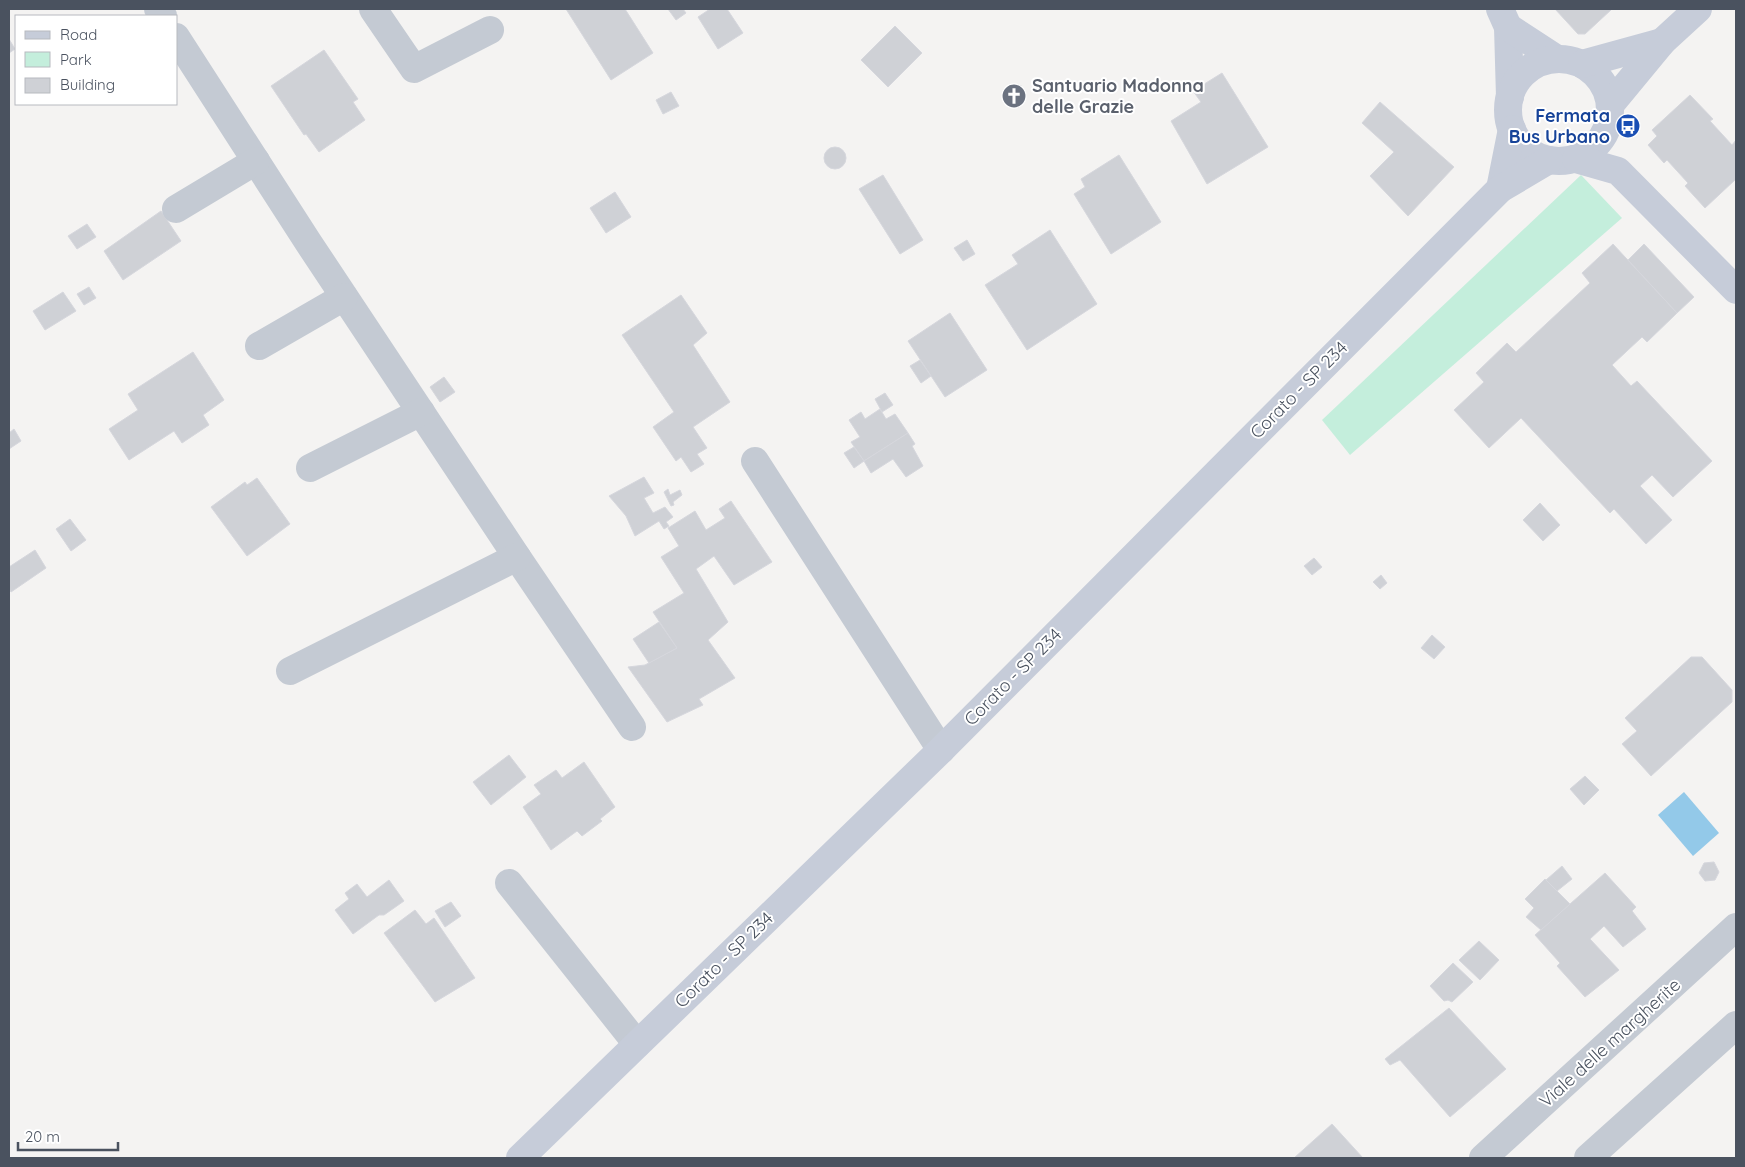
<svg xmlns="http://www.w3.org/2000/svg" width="1745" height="1167" font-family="Quicksand,sans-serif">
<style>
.green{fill:#c4eedc}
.water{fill:#93c9e9}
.building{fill:#cfd1d6;stroke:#d6d7dd}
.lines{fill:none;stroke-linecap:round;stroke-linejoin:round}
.street{stroke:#c4cad3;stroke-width:28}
.secondary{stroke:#c6ccd9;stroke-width:28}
.labels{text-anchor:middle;stroke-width:4;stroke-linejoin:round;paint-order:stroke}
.worship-label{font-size:18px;font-weight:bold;fill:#5b616d;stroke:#fff;text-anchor:start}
.transit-label{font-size:18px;font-weight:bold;fill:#164399;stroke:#fff;text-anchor:end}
.street-label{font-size:18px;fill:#4a525f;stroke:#fff}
</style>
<rect width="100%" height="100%" fill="#f4f3f2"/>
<!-- green -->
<polygon class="green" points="1581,175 1622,218 1350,455 1322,420"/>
<!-- water -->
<polygon class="water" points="1684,792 1719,833 1693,856 1658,815"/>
<!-- building -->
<g class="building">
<polygon points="566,9 625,9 653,53 611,80"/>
<polygon points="668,9 683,9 686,13 676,20"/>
<polygon points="710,9 727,9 743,33 718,49 698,17"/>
<polygon points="1555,9 1612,9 1585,34 1578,34"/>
<polygon points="895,26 922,53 888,87 861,60"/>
<polygon points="9,39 15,49 9,53"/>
<polygon points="324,50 358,99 353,102 365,120 319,152 306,134 304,135 271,86"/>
<polygon points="1222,73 1268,147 1207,184 1171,121 1201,102 1193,91"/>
<polygon points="671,92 679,106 663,114 656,100"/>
<polygon points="1690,95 1713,119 1710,121 1732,145 1736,140 1736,179 1705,208 1685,186 1688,183 1667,160 1664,163 1648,145 1657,136 1652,130"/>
<polygon points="1380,102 1454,167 1408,216 1370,176 1394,152 1362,123"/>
<circle cx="835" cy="158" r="11"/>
<polygon points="1119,155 1161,222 1111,254 1074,194 1085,187 1081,179"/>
<polygon points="883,175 923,240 900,254 859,189"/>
<polygon points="615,192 631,217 606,233 590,208"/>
<polygon points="161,211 181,241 123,280 104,251"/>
<polygon points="87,224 96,237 77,249 68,236"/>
<polygon points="1050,230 1097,304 1027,350 985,285 1018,264 1012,255"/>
<polygon points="967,240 975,254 963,261 954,248"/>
<polygon points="1613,244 1677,313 1647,342 1642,337 1612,365 1631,386 1637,381 1712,461 1673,497 1652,475 1640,486 1672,520 1646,544 1614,509 1610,513 1521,418 1489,448 1454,410 1484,382 1476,373 1507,343 1516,352 1590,283 1582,273"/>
<polygon points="1644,244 1694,297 1677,313 1628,260"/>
<polygon points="89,287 96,298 84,305 77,294"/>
<polygon points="63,292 76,311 45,330 33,311"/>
<polygon points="681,295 707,333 693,345 730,402 693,427 707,448 697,454 704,464 691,472 681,457 676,461 653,427 674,412 622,335"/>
<polygon points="950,313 987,370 945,397 908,341"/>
<polygon points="193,352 224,400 203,415 209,425 182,443 174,431 129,460 109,429 138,410 128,394"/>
<polygon points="920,360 931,376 921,383 910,366"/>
<polygon points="444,377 455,392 440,402 430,387"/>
<polygon points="885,393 893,405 882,412 875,399"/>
<polygon points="880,409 886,419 895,414 908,433 864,461 851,442 860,437 849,420 861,412 865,419"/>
<polygon points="14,429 21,441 9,449 9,433"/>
<polygon points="908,433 915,444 912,446 923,466 906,477 893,459 871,473 864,461"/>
<polygon points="854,447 864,461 854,468 844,453"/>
<polygon points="644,477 654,493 644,498 653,513 665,507 673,517 666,522 669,526 664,529 659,521 635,536 626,516 609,496"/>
<polygon points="257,478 290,524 247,556 211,507 245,482 247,485"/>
<polygon points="668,489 670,495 680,490 682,495 673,502 674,505 671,506 664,492"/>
<polygon points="731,501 772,562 734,585 714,556 696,569 728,622 708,640 735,678 699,699 703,705 667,722 628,667 645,665 677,648 653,612 684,593 661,557 679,546 668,528 695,511 706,530 725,518 719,509"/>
<polygon points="1540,503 1560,525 1543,541 1523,520"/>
<polygon points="70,519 86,540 71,551 56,529"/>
<polygon points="35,550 46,568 11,592 9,588 9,567"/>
<polygon points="1314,558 1322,567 1312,575 1304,566"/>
<polygon points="1381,575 1387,583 1380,589 1373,582"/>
<polygon points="659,622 677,648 649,663 633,639"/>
<polygon points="1432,635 1445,647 1434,659 1421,648"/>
<polygon points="1691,657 1702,657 1732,690 1732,702 1651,776 1622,744 1637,731 1625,718"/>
<polygon points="509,755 526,777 491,805 473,782"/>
<polygon points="584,762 615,807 600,819 602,821 582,836 577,831 551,850 523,807 541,794 534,785 556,770 562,778"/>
<polygon points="1585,776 1599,790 1584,805 1570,789"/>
<polygon points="1714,862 1719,872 1715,880 1705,881 1699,873 1704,863"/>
<polygon points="1562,866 1572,879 1557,891 1546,880"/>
<polygon points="1605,873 1636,907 1632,911 1646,929 1623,947 1604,926 1590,939 1619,970 1585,997 1557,966 1560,963 1535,935"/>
<polygon points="1545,879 1570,904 1541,930 1526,917 1534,908 1525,899"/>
<polygon points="389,880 404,901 384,915 379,915 353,934 335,910 349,899 345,893 357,884 367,897"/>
<polygon points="451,902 461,916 445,927 435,911"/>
<polygon points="415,910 426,924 434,918 475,978 435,1002 384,933"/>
<polygon points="1479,941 1499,960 1480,980 1459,960"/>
<polygon points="1453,963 1473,982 1452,1002 1448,1000 1444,1001 1430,986"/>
<polygon points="1449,1008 1506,1069 1450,1117 1400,1060 1390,1065 1385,1059"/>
<polygon points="1332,1124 1363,1158 1294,1158"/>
</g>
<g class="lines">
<!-- street -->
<g class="street">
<polyline points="158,9 163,16"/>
<polyline points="373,9 414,69 490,30"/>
<polyline points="176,37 308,242 517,557 632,727"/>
<polyline points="176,209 256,161"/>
<polyline points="259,346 344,297"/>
<polyline points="755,461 941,750"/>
<polyline points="310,468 421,412"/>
<polyline points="290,671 517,557"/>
<polyline points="509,883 637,1044"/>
<polyline points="1483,1158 1736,927"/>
<polyline points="1588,1158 1736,1025"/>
</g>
<!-- secondary -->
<g class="secondary">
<polyline points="1500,9 1508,27 1510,97"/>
<polyline points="1508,27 1557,59"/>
<circle cx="1559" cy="110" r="51"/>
<polyline points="1582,64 1662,42"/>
<polyline points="1610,105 1662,42 1698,9"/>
<polyline points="1576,159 1618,171 1736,290"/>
<polyline points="1500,189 1512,129"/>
<polyline points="520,1158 941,750 1500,189 1549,160"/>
</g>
</g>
<!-- icons -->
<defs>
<symbol id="church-disc" viewBox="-11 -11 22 22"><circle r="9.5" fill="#6b7280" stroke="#fff"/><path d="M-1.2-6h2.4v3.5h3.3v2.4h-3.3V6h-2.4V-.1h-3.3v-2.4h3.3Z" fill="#fff"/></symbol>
<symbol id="bus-disc" viewBox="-11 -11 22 22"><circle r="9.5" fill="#1a4fb4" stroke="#fff"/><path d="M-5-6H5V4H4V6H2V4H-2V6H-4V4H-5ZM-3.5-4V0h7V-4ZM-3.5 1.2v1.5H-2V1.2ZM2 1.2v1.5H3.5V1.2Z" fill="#fff"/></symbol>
</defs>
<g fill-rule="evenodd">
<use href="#church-disc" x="1000" y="82" width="28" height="28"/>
<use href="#bus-disc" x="1614" y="112" width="28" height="28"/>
</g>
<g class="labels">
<!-- worship labels -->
<g class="worship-label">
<text x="1032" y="92">Santuario Madonna<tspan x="1032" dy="21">delle Grazie</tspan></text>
</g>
<!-- transit labels -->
<g class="transit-label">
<text x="1610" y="122">Fermata<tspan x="1610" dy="21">Bus Urbano</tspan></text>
</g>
<!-- street labels -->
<g class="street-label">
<text transform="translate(1299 390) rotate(-45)" y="6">Corato - SP 234</text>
<text transform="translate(1013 677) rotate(-45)" y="6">Corato - SP 234</text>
<text transform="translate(724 960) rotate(-44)" y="6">Corato - SP 234</text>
<text transform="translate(1610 1043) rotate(-42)" y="6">Viale delle margherite</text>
</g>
</g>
<!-- border -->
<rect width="1745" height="1167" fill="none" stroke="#4a525f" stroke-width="20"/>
<!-- legend -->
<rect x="15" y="15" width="162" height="90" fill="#ffffff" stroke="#b7babf"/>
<rect x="25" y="31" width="25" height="8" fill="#c6ccd9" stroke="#b7babf"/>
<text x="60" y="40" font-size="15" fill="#4a525f">Road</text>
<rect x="25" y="52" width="25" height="15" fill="#c4eedc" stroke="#b7babf"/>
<text x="60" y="65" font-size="15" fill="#4a525f">Park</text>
<rect x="25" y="78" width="25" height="15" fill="#cfd1d6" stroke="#b7babf"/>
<text x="60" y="90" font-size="15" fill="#4a525f">Building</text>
<!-- scale -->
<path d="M18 1142v8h100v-8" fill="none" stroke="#4a525f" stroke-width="2.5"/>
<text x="25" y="1142" font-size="15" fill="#4a525f" stroke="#ffffff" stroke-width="4" paint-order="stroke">20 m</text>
</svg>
